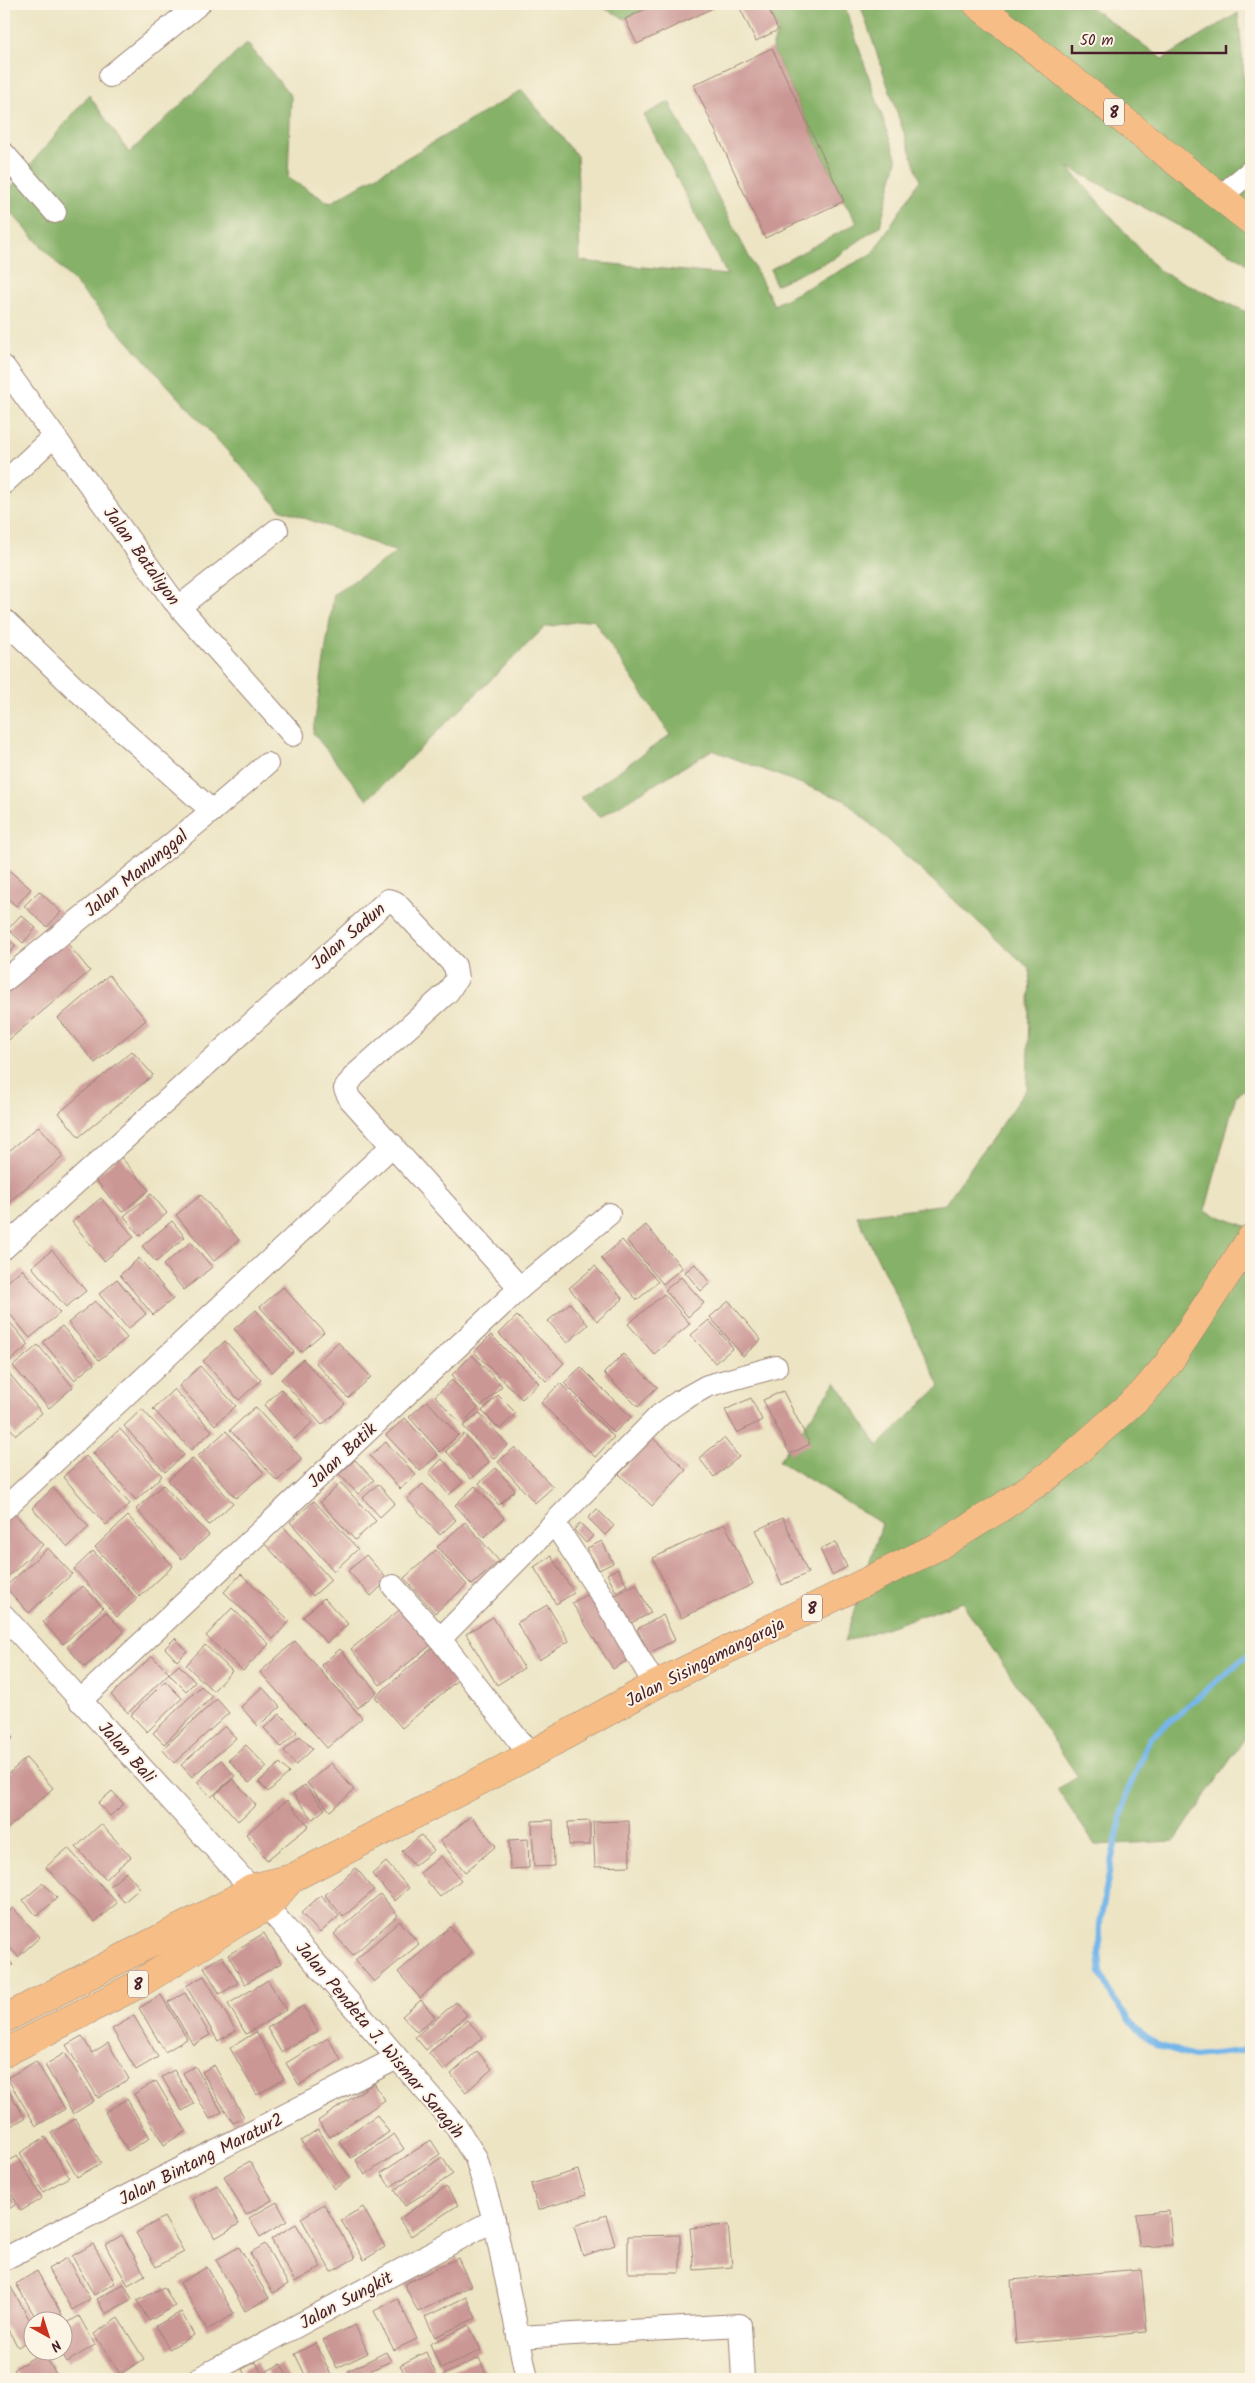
<svg xmlns="http://www.w3.org/2000/svg" width="1255" height="2383" font-family="Kalam,sans-serif">
<style>
.forest{fill:#86b168;stroke:#68684a}
.lines{fill:none;stroke-linecap:round;stroke-linejoin:round}
.stream{stroke:#75b6ea;stroke-width:6}
.building{fill:#cb9795}
.minor-casing{stroke:#9b8277;stroke-width:24}
.highway-casing{stroke:#9b8277;stroke-width:29}
.minor{stroke:#fff;stroke-width:22}
.highway{stroke:#f6be86;stroke-width:28}
.labels{text-anchor:middle;stroke-width:4;stroke-linejoin:round;paint-order:stroke}
.shield{fill:#fcf5e5;stroke:#7f5f63;stroke-width:1}
.shield-label{font-size:16px;font-weight:bold;fill:#4a1f2b}
.street-label{font-size:18px;fill:#4a1f2b;stroke:#fcf5e5}
</style>
<rect width="100%" height="100%" fill="#fcf5e5"/>
<filter id="ink" filterUnits="userSpaceOnUse"><feTurbulence type="fractalNoise" baseFrequency=".02" numOctaves="2"/><feDisplacementMap in="SourceGraphic" scale="10" xChannelSelector="R" yChannelSelector="G"/><feConvolveMatrix kernelMatrix="1 2 1 2 8 2 1 2 1" color-interpolation-filters="sRGB"/></filter>
<filter id="wash" filterUnits="userSpaceOnUse"><feTurbulence type="fractalNoise" baseFrequency=".0096" numOctaves="4" result="noise"/><feDisplacementMap in="SourceGraphic" scale="20" xChannelSelector="R" yChannelSelector="G"/><feGaussianBlur stdDeviation="1.12" result="paint"/><feColorMatrix in="noise" values="0 0 0 0 0 0 0 0 0 0 0 0 0 0 0 0 0 1.4 0 .05"/><feComposite in="paint" operator="in"/></filter>
<g filter="url(#wash)">
<rect width="100%" height="100%" fill="#ece4c3"/>
<!-- forest -->
<g class="forest">
<polygon points="596,4 655,4 625,19"/>
<polygon points="780,4 844,4 897,160 880,226 833,259 775,285 771,269 857,223 844,201 772,48 778,30 770,12 781,7"/>
<polygon points="860,4 1086,4 1163,59 1238,13 1248,116 1251,113 1251,268 1241,259 1068,167 1159,271 1251,314 1251,1085 1236,1095 1205,1211 1251,1228 1251,1354 1247,1365 1251,1383 1251,1729 1175,1841 1095,1845 1057,1789 1078,1777 962,1602 844,1642 882,1524 779,1461 836,1382 878,1446 940,1386 857,1216 945,1204 1027,1088 1030,969 844,800 712,750 600,817 580,798 670,735 593,619 545,627 367,800 313,733 334,594 397,552 280,509 4,205 4,196 89,95 129,153 247,43 291,96 288,178 330,203 522,90 577,156 580,261 727,275 644,115 669,102 774,305 872,254 920,180"/>
</g>
<g class="lines">
<!-- stream -->
<polyline class="stream" points="1251,1652 1150,1738 1127,1793 1111,1862 1100,1923 1099,1954 1101,1972 1113,1999 1137,2029 1157,2045 1194,2056 1251,2050"/>
</g>
<g id="blocks">
<!-- building -->
<g class="building">
<polygon points="655,4 721,4 637,44 625,19"/>
<polygon points="738,4 780,4 781,7 770,12 778,30 756,41"/>
<polygon points="772,48 844,201 765,238 694,85"/>
<polygon points="4,866 31,889 16,906 4,895"/>
<polygon points="39,891 61,912 47,927 24,906"/>
<polygon points="21,915 36,928 23,943 8,929"/>
<polygon points="4,935 16,946 4,959"/>
<polygon points="63,938 90,971 4,1044 4,988"/>
<polygon points="109,975 146,1020 95,1063 58,1018"/>
<polygon points="132,1051 153,1075 79,1137 59,1113"/>
<polygon points="39,1126 64,1156 4,1206 4,1155"/>
<polygon points="120,1156 149,1190 122,1212 94,1178"/>
<polygon points="151,1194 167,1213 140,1236 124,1216"/>
<polygon points="201,1195 239,1240 214,1261 176,1215"/>
<polygon points="101,1198 134,1237 104,1261 72,1222"/>
<polygon points="172,1221 185,1237 156,1262 142,1246"/>
<polygon points="646,1225 682,1268 663,1284 627,1241"/>
<polygon points="622,1240 658,1282 637,1300 601,1258"/>
<polygon points="191,1242 212,1267 184,1290 163,1265"/>
<polygon points="52,1250 86,1291 66,1307 32,1267"/>
<polygon points="139,1258 173,1299 153,1315 120,1275"/>
<polygon points="695,1264 710,1283 701,1291 685,1272"/>
<polygon points="595,1266 623,1299 597,1321 569,1288"/>
<polygon points="22,1269 60,1313 30,1338 4,1307 4,1285"/>
<polygon points="681,1277 704,1303 688,1317 665,1290"/>
<polygon points="117,1279 146,1314 128,1329 99,1294"/>
<polygon points="283,1287 324,1332 301,1352 260,1307"/>
<polygon points="664,1294 690,1324 654,1354 628,1324"/>
<polygon points="95,1301 127,1338 99,1360 68,1323"/>
<polygon points="729,1301 761,1340 743,1356 710,1317"/>
<polygon points="570,1303 588,1325 567,1343 548,1321"/>
<polygon points="256,1310 294,1352 272,1372 234,1329"/>
<polygon points="4,1315 29,1345 5,1365 4,1364"/>
<polygon points="517,1316 564,1363 546,1381 499,1334"/>
<polygon points="709,1320 733,1348 715,1363 691,1335"/>
<polygon points="62,1326 94,1364 74,1380 43,1342"/>
<polygon points="491,1335 539,1383 522,1399 474,1352"/>
<polygon points="225,1341 261,1380 239,1400 203,1361"/>
<polygon points="338,1342 371,1377 348,1398 316,1363"/>
<polygon points="38,1345 73,1387 49,1408 13,1366"/>
<polygon points="623,1354 657,1387 638,1407 604,1373"/>
<polygon points="472,1355 502,1386 482,1406 452,1375"/>
<polygon points="303,1359 345,1404 322,1425 281,1379"/>
<polygon points="200,1366 236,1406 215,1425 179,1386"/>
<polygon points="581,1367 631,1417 614,1433 564,1383"/>
<polygon points="7,1371 42,1413 16,1435 4,1421 4,1373"/>
<polygon points="452,1380 478,1408 461,1424 435,1396"/>
<polygon points="560,1383 614,1437 595,1457 541,1403"/>
<polygon points="174,1389 212,1431 191,1450 153,1409"/>
<polygon points="281,1389 312,1423 294,1439 264,1405"/>
<polygon points="783,1391 810,1444 790,1454 763,1400"/>
<polygon points="498,1395 516,1413 500,1429 482,1411"/>
<polygon points="751,1398 762,1420 737,1433 725,1410"/>
<polygon points="427,1401 458,1435 440,1452 409,1417"/>
<polygon points="255,1407 302,1459 277,1481 230,1430"/>
<polygon points="142,1409 184,1455 165,1472 124,1426"/>
<polygon points="479,1413 508,1445 493,1459 463,1426"/>
<polygon points="405,1418 438,1455 420,1471 386,1435"/>
<polygon points="120,1429 162,1476 136,1500 93,1453"/>
<polygon points="226,1431 264,1473 236,1498 198,1456"/>
<polygon points="464,1434 489,1462 471,1479 446,1451"/>
<polygon points="653,1438 686,1470 652,1506 619,1474"/>
<polygon points="724,1438 739,1457 714,1477 699,1458"/>
<polygon points="386,1442 416,1475 400,1489 370,1456"/>
<polygon points="515,1447 553,1487 535,1503 498,1462"/>
<polygon points="86,1456 130,1504 106,1525 63,1477"/>
<polygon points="192,1458 233,1503 209,1525 168,1480"/>
<polygon points="442,1459 463,1482 449,1495 429,1472"/>
<polygon points="355,1460 374,1480 358,1494 339,1474"/>
<polygon points="496,1468 515,1490 499,1505 479,1483"/>
<polygon points="341,1483 376,1521 355,1540 320,1502"/>
<polygon points="378,1484 395,1503 380,1517 363,1498"/>
<polygon points="423,1484 456,1520 440,1535 407,1499"/>
<polygon points="163,1485 209,1535 182,1559 136,1509"/>
<polygon points="475,1486 504,1518 484,1537 455,1505"/>
<polygon points="53,1488 89,1527 68,1547 32,1508"/>
<polygon points="314,1501 358,1549 334,1571 290,1522"/>
<polygon points="597,1509 614,1526 605,1535 588,1518"/>
<polygon points="14,1513 43,1545 4,1580 4,1522"/>
<polygon points="128,1516 173,1566 140,1597 95,1547"/>
<polygon points="783,1518 808,1573 782,1585 756,1530"/>
<polygon points="465,1522 499,1561 472,1585 437,1547"/>
<polygon points="580,1523 593,1536 586,1543 574,1530"/>
<polygon points="725,1524 753,1584 681,1618 653,1558"/>
<polygon points="283,1526 331,1580 313,1596 264,1543"/>
<polygon points="602,1541 613,1563 599,1570 587,1548"/>
<polygon points="835,1542 847,1567 832,1575 820,1549"/>
<polygon points="48,1548 72,1574 29,1613 5,1587"/>
<polygon points="436,1550 467,1585 435,1613 404,1578"/>
<polygon points="93,1551 137,1599 117,1617 74,1569"/>
<polygon points="366,1555 388,1580 371,1596 348,1571"/>
<polygon points="551,1556 574,1593 556,1604 534,1567"/>
<polygon points="618,1568 627,1586 616,1592 607,1574"/>
<polygon points="241,1574 290,1621 273,1639 224,1592"/>
<polygon points="636,1584 651,1613 627,1625 612,1597"/>
<polygon points="83,1586 103,1608 63,1644 43,1622"/>
<polygon points="593,1591 633,1657 613,1669 572,1603"/>
<polygon points="324,1598 348,1624 327,1643 303,1617"/>
<polygon points="547,1605 569,1641 539,1660 517,1623"/>
<polygon points="232,1608 269,1644 243,1671 206,1636"/>
<polygon points="402,1608 431,1645 380,1685 351,1649"/>
<polygon points="106,1612 124,1632 85,1667 67,1647"/>
<polygon points="663,1615 675,1640 649,1653 637,1629"/>
<polygon points="493,1617 524,1668 497,1685 466,1634"/>
<polygon points="175,1638 187,1651 177,1661 165,1648"/>
<polygon points="295,1641 362,1718 327,1748 260,1672"/>
<polygon points="205,1645 232,1671 213,1691 186,1665"/>
<polygon points="433,1647 460,1678 402,1728 375,1697"/>
<polygon points="340,1649 377,1692 358,1708 321,1665"/>
<polygon points="152,1656 169,1673 128,1713 111,1695"/>
<polygon points="179,1665 195,1682 186,1691 169,1674"/>
<polygon points="165,1681 182,1698 147,1732 131,1715"/>
<polygon points="201,1686 212,1697 164,1744 153,1733"/>
<polygon points="262,1687 280,1707 258,1726 241,1707"/>
<polygon points="217,1699 229,1713 174,1763 162,1749"/>
<polygon points="280,1714 297,1732 281,1747 264,1728"/>
<polygon points="225,1726 236,1738 192,1777 181,1765"/>
<polygon points="4,1729 13,1738 4,1747"/>
<polygon points="300,1736 313,1749 296,1765 284,1751"/>
<polygon points="246,1745 267,1767 249,1783 229,1760"/>
<polygon points="26,1758 53,1788 4,1832 4,1778"/>
<polygon points="221,1760 235,1776 211,1797 197,1782"/>
<polygon points="280,1763 289,1773 268,1792 259,1782"/>
<polygon points="331,1763 354,1790 330,1811 307,1783"/>
<polygon points="233,1779 256,1805 238,1821 215,1795"/>
<polygon points="305,1785 325,1809 313,1819 293,1794"/>
<polygon points="112,1791 124,1804 110,1816 98,1803"/>
<polygon points="287,1800 309,1826 267,1860 246,1834"/>
<polygon points="471,1816 496,1846 465,1872 440,1841"/>
<polygon points="553,1820 554,1866 534,1867 532,1821"/>
<polygon points="590,1821 590,1845 569,1845 568,1822"/>
<polygon points="629,1821 630,1866 595,1867 593,1822"/>
<polygon points="101,1824 131,1857 105,1879 76,1847"/>
<polygon points="421,1835 434,1850 414,1866 402,1851"/>
<polygon points="528,1839 529,1868 510,1869 509,1840"/>
<polygon points="68,1848 117,1903 95,1922 46,1867"/>
<polygon points="441,1856 461,1880 440,1897 420,1873"/>
<polygon points="386,1862 409,1888 395,1901 372,1874"/>
<polygon points="356,1868 374,1890 343,1917 325,1895"/>
<polygon points="126,1872 140,1888 124,1902 110,1886"/>
<polygon points="43,1883 57,1898 37,1916 23,1900"/>
<polygon points="380,1894 398,1915 353,1955 334,1934"/>
<polygon points="321,1895 339,1916 320,1933 301,1913"/>
<polygon points="13,1908 40,1937 18,1957 4,1940 4,1916"/>
<polygon points="400,1921 419,1944 374,1982 355,1960"/>
<polygon points="450,1927 472,1952 420,1998 398,1972"/>
<polygon points="264,1933 281,1963 245,1984 228,1955"/>
<polygon points="4,1954 13,1965 4,1973"/>
<polygon points="222,1956 238,1983 220,1994 204,1967"/>
<polygon points="204,1976 236,2031 218,2041 186,1986"/>
<polygon points="268,1980 286,2010 246,2034 228,2004"/>
<polygon points="185,1993 210,2035 193,2045 168,2002"/>
<polygon points="161,1995 187,2039 165,2052 139,2008"/>
<polygon points="421,2000 435,2017 417,2032 402,2016"/>
<polygon points="456,2002 467,2015 426,2050 415,2037"/>
<polygon points="303,2006 318,2031 281,2052 267,2028"/>
<polygon points="134,2016 158,2057 136,2070 112,2029"/>
<polygon points="467,2020 483,2037 444,2071 429,2053"/>
<polygon points="256,2032 284,2079 257,2095 230,2048"/>
<polygon points="82,2036 92,2053 108,2043 129,2079 98,2098 66,2045"/>
<polygon points="328,2038 341,2060 299,2085 286,2063"/>
<polygon points="477,2051 492,2069 466,2092 451,2074"/>
<polygon points="65,2053 94,2101 73,2114 45,2065"/>
<polygon points="36,2061 65,2109 36,2126 7,2078"/>
<polygon points="214,2065 244,2117 233,2123 202,2072"/>
<polygon points="195,2066 222,2112 210,2119 183,2073"/>
<polygon points="174,2070 194,2104 182,2111 162,2077"/>
<polygon points="156,2081 186,2131 164,2145 134,2094"/>
<polygon points="374,2083 385,2100 330,2137 318,2121"/>
<polygon points="7,2088 25,2118 11,2126 4,2114 4,2090"/>
<polygon points="127,2099 150,2138 128,2151 105,2112"/>
<polygon points="377,2115 389,2132 351,2158 339,2141"/>
<polygon points="75,2119 101,2163 77,2177 51,2133"/>
<polygon points="318,2129 350,2178 334,2189 301,2141"/>
<polygon points="394,2134 404,2149 365,2175 356,2160"/>
<polygon points="45,2137 69,2177 43,2192 20,2153"/>
<polygon points="431,2140 440,2154 390,2187 381,2173"/>
<polygon points="17,2156 42,2198 21,2211 4,2181 4,2164"/>
<polygon points="442,2157 453,2174 405,2206 395,2190"/>
<polygon points="250,2161 272,2200 246,2215 224,2176"/>
<polygon points="578,2170 586,2195 538,2210 531,2184"/>
<polygon points="4,2185 15,2205 4,2212"/>
<polygon points="217,2185 239,2224 215,2238 192,2199"/>
<polygon points="446,2187 458,2205 411,2236 399,2219"/>
<polygon points="277,2202 287,2221 260,2237 249,2218"/>
<polygon points="324,2204 355,2258 331,2272 301,2218"/>
<polygon points="363,2207 385,2247 364,2260 341,2220"/>
<polygon points="1169,2211 1172,2245 1139,2247 1136,2214"/>
<polygon points="606,2215 615,2245 583,2256 574,2226"/>
<polygon points="164,2217 184,2252 156,2267 136,2233"/>
<polygon points="296,2224 321,2267 295,2282 271,2239"/>
<polygon points="728,2225 732,2267 694,2270 690,2228"/>
<polygon points="122,2235 145,2275 128,2285 105,2245"/>
<polygon points="680,2235 680,2273 628,2273 628,2236"/>
<polygon points="93,2244 115,2283 94,2295 72,2256"/>
<polygon points="265,2244 288,2284 273,2293 250,2253"/>
<polygon points="239,2247 269,2298 245,2311 216,2260"/>
<polygon points="67,2258 90,2299 72,2310 48,2269"/>
<polygon points="458,2258 471,2286 418,2312 404,2284"/>
<polygon points="207,2267 234,2314 207,2330 180,2283"/>
<polygon points="1141,2269 1147,2332 1016,2344 1011,2280"/>
<polygon points="37,2271 62,2315 54,2320 37,2320 16,2284"/>
<polygon points="124,2284 132,2299 105,2314 97,2299"/>
<polygon points="11,2287 32,2324 32,2338 18,2347 4,2323 4,2291"/>
<polygon points="164,2287 175,2306 149,2321 137,2301"/>
<polygon points="466,2297 476,2318 435,2337 425,2317"/>
<polygon points="398,2299 417,2339 394,2350 374,2311"/>
<polygon points="181,2312 194,2335 169,2349 156,2326"/>
<polygon points="79,2316 95,2345 67,2362 60,2350 62,2350 62,2326"/>
<polygon points="118,2318 144,2359 120,2374 94,2334"/>
<polygon points="355,2325 368,2353 337,2368 323,2340"/>
<polygon points="469,2325 481,2350 441,2369 430,2344"/>
<polygon points="316,2343 331,2375 323,2379 307,2379 295,2354"/>
<polygon points="43,2352 59,2379 19,2379 14,2369"/>
<polygon points="386,2352 391,2361 352,2379 348,2371"/>
<polygon points="426,2352 437,2377 433,2379 407,2379 400,2365"/>
<polygon points="479,2358 487,2375 479,2379 445,2379 443,2375"/>
<polygon points="256,2362 264,2379 247,2379 242,2369"/>
<polygon points="281,2364 289,2379 271,2379 267,2371"/>
</g>
</g>
</g>
<g filter="url(#ink)">
<use href="#blocks" fill-opacity="0" stroke="#9b8277" stroke-width="1"/>
<g class="lines">
<defs>
<g id="minor">
<polyline points="110,76 199,4"/>
<polyline points="4,154 55,212"/>
<polyline points="1220,197 1251,171"/>
<polyline points="4,367 173,600 293,735"/>
<polyline points="4,483 54,436"/>
<polyline points="179,607 277,530"/>
<polyline points="4,620 76,689 212,811"/>
<polyline points="4,981 212,811 267,764"/>
<polyline points="4,1248 388,900 395,902 455,966 457,978 448,992 354,1076 345,1089 350,1099 520,1288"/>
<polyline points="4,1509 393,1145"/>
<polyline points="554,1523 604,1599 655,1685"/>
<polyline points="393,1586 440,1639 530,1755"/>
<polyline points="4,1616 251,1888 455,2125 476,2158 494,2220 527,2379"/>
<polyline points="440,1639 660,1415 680,1401 707,1386 776,1367"/>
<polyline points="80,1701 520,1288 609,1214"/>
<polyline points="4,2259 397,2058"/>
<polyline points="518,2337 740,2325 743,2379"/>
<polyline points="198,2379 494,2220"/>
</g>
<g id="highway">
<polyline points="977,4 1251,221"/>
<polyline points="4,2019 229,1903 251,1888 292,1878 530,1755 655,1685 939,1546 999,1509 1055,1471 1142,1394 1167,1365 1251,1238"/>
<polyline points="4,2053 137,1985 237,1923 267,1907 292,1878"/>
</g>
</defs>
<!-- minor casing -->
<use href="#minor" class="minor-casing"/>
<!-- highway casing -->
<use href="#highway" class="highway-casing"/>
<!-- minor -->
<use href="#minor" class="minor"/>
<!-- highway -->
<use href="#highway" class="highway"/>
</g>
</g>
<g class="labels">
<!-- shield labels -->
<g class="shield">
<rect x="1104" y="98.5" width="20" height="27" rx="4"/>
<rect x="802" y="1594.5" width="20" height="27" rx="4"/>
<rect x="128" y="1970.5" width="20" height="27" rx="4"/>
</g>
<g class="shield-label">
<text x="1114" y="118">8</text>
<text x="812" y="1614">8</text>
<text x="138" y="1990">8</text>
</g>
<!-- street labels -->
<g class="street-label">
<text transform="translate(142 556) rotate(54)" y="6">Jalan Bataliyon</text>
<text transform="translate(136 873) rotate(-39)" y="6">Jalan Manunggal</text>
<text transform="translate(348 936) rotate(-41)" y="6">Jalan Sadun</text>
<text transform="translate(342 1455) rotate(-43)" y="6">Jalan Batik</text>
<text transform="translate(705 1662) rotate(-27)" y="6">Jalan Sisingamangaraja</text>
<text transform="translate(127 1752) rotate(48)" y="6">Jalan Bali</text>
<text transform="translate(380 2040) rotate(50)" y="6">Jalan Pendeta J. Wismar Saragih</text>
<text transform="translate(201 2159) rotate(-27)" y="6">Jalan Bintang Maratur2</text>
<text transform="translate(346 2300) rotate(-28)" y="6">Jalan Sungkit</text>
</g>
</g>
<!-- margin -->
<rect width="1255" height="2383" fill="none" stroke="#fcf5e5" stroke-width="20"/>
<!-- north arrow -->
<g transform="translate(48 2336) rotate(141)"><circle r="24" fill="#fcf5e5" stroke="#b59f9b"/>
<path d="M0-4L9 19L0 12L-9 19Z" fill="#c8321e"/>
<text y="-8" font-size="14" font-weight="bold" text-anchor="middle" fill="#4a1f2b">N</text>
</g>
<!-- scale -->
<path d="M1072 45v8h154v-8" fill="none" stroke="#4a1f2b" stroke-width="2.5"/>
<text x="1080" y="45" font-size="15" fill="#4a1f2b" stroke="#fcf5e5" stroke-width="4" paint-order="stroke">50 m</text>
</svg>
